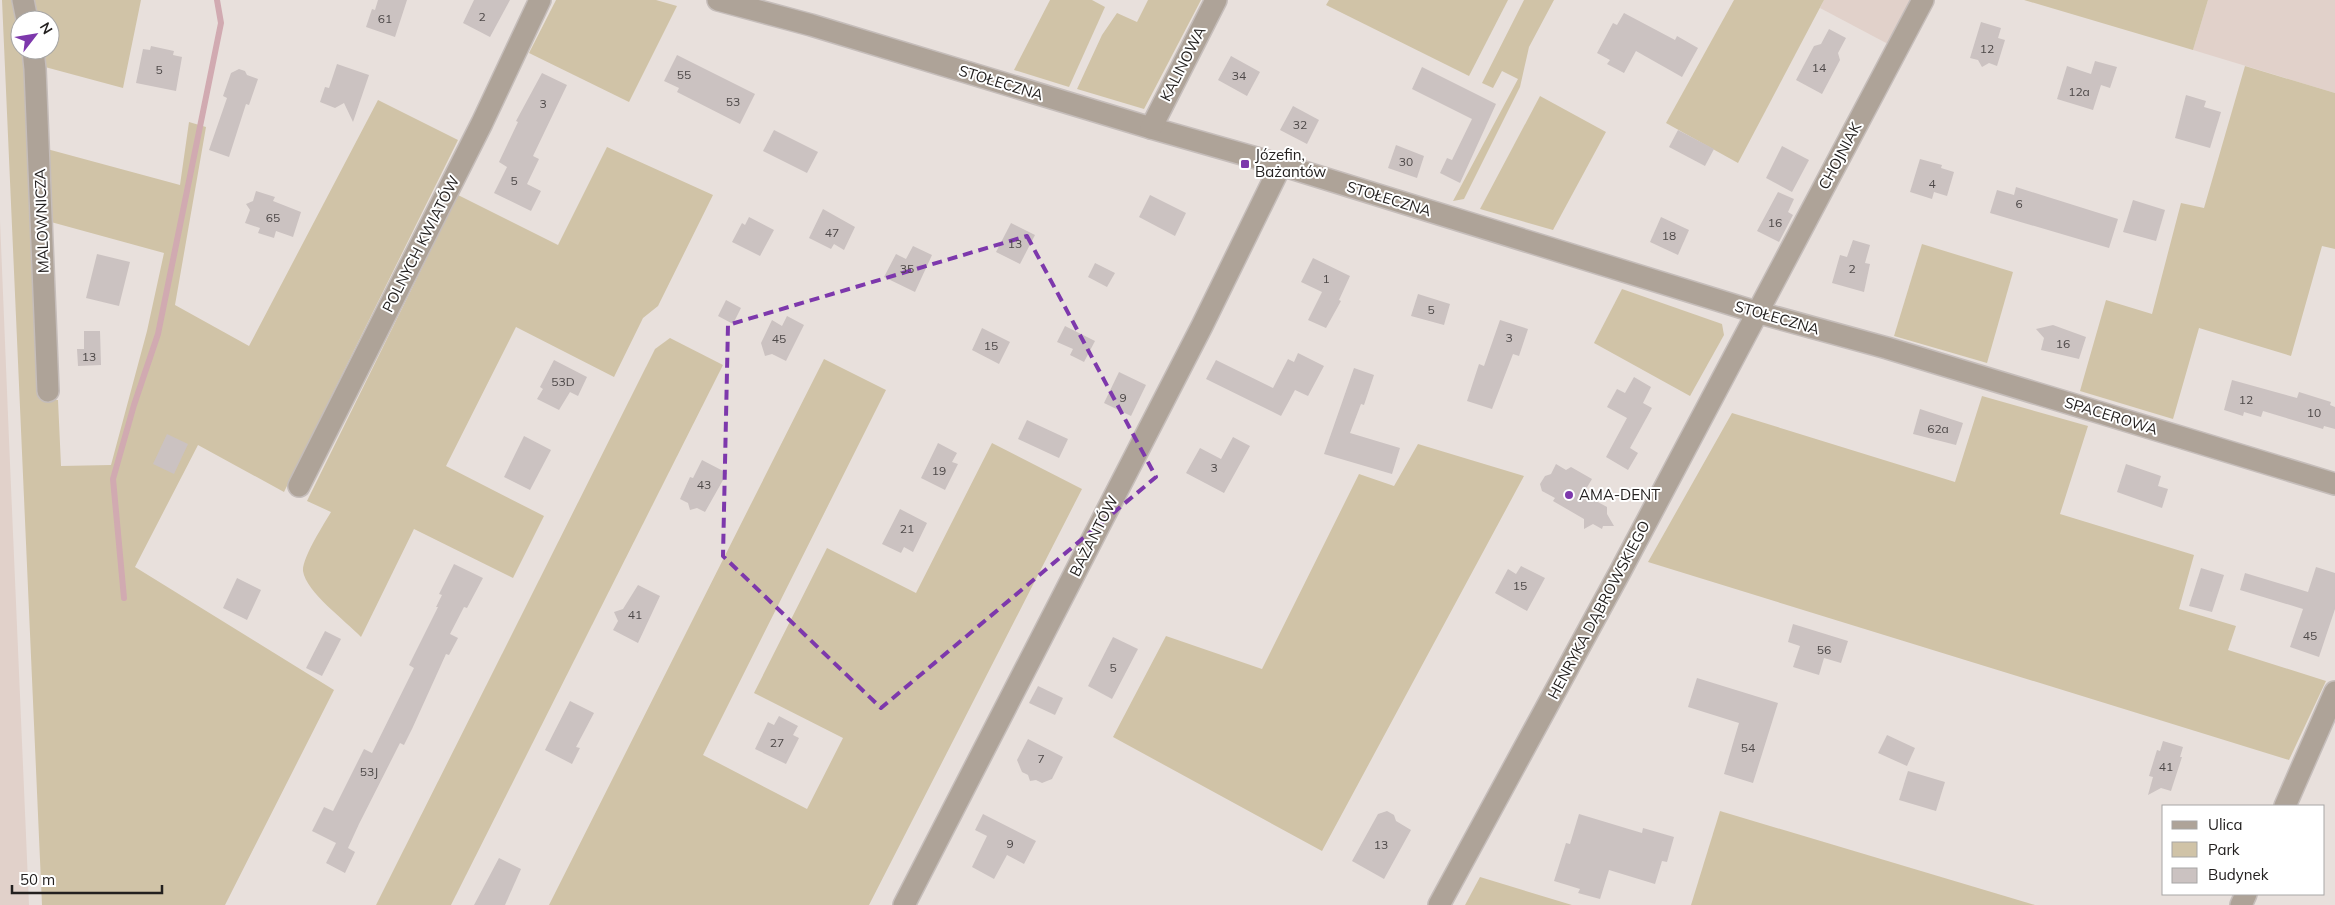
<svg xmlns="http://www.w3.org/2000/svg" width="2335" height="905" font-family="Mulish,sans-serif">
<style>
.built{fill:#e1d1ca}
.green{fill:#d0c3a7}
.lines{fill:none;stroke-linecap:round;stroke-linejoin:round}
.stream{stroke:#d1aab1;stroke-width:6}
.building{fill:#cbc2c1}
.minor-casing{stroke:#c5bdba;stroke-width:24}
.minor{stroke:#aea398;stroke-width:21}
.marked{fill:none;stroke:#7d38ac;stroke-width:4;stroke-dasharray:10 6;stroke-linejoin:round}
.poi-dot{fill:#7d38ac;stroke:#fff;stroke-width:2}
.labels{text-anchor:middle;stroke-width:4;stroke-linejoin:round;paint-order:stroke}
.number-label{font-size:12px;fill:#4d4848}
.street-label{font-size:15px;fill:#23201f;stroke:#fff}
.poi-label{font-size:15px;fill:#23201f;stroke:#fff;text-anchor:start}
</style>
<rect width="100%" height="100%" fill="#e8e0dc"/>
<!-- built -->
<g class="built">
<polygon points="1824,0 1911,0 1888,44 1820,8"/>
<polygon points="2208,0 2335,0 2335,93 2193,50"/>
<polygon points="0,220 9,440 29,905 0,905"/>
</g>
<!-- green -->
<g class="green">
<polygon points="2,0 18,0 20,50 25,50 25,52 40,400 58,400 61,466 111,465 147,331 164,253 51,222 47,149 180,185 189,122 206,127 175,305 249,346 378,100 458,140 284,492 198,445 135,567 334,690 225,905 42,905"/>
<polygon points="33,0 141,0 123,88 45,67 41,50 50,50 50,20 36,20"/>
<polygon points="556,0 656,0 677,6 629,102 529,53"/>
<polygon points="1050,0 1092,0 1105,7 1069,87 1014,70"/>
<polygon points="1148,0 1201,0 1144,109 1077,89 1102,35 1117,13 1137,22"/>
<polygon points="1329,0 1508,0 1469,76 1326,5"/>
<polygon points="1524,0 1554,0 1529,47 1520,87 1464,199 1453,201 1518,79 1502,71 1493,88 1482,83"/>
<polygon points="1734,0 1824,0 1738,163 1666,123"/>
<polygon points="2024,0 2208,0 2193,50"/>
<polygon points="2245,66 2335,93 2335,249 2322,246 2291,356 2199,328 2173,419 2080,391 2106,300 2152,314 2181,203 2204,208"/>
<polygon points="1540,96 1606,132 1553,230 1480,209"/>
<path d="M607,147L713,195L658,306L643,318L614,377L516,327L446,466L544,516L513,578L414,529L361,637C346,621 306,592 303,571C302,558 324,524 331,512L307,501L458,195L558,245Z"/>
<polygon points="1922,244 2013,272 1987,363 1894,336"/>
<polygon points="1622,289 1722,324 1724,335 1690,396 1594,343"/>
<polygon points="670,338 723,365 451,905 376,905 655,349"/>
<polygon points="824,359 886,390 703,755 807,809 843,738 754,693 827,548 916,593 992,443 1082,489 869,905 549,905"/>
<polygon points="1982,396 2088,426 2060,514 2194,555 2179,609 2236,626 2228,650 2326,681 2289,760 1648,562 1732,413 1955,482"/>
<polygon points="1418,444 1524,476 1322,851 1113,737 1166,636 1262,669 1359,474 1394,486"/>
<polygon points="1720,811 2035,905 1691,905"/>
<polygon points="1480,877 1572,905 1465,905"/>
</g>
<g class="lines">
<!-- stream -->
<polyline class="stream" points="124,598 113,479 134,405 158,334 221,23 217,0"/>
</g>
<!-- building -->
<g class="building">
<polygon points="378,0 407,0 395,37 366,27 372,9 375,10"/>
<polygon points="474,0 510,0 490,37 463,23"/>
<polygon points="1624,13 1675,40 1677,36 1698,48 1682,77 1636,51 1624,73 1607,64 1610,60 1597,53 1613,23 1617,25"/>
<polygon points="1981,22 2001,28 1998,38 2005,40 1997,66 1989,63 1982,67 1978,60 1970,58"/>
<polygon points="1829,29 1846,38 1838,53 1840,60 1822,94 1796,80 1814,46 1821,44"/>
<polygon points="151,46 174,51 173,55 182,57 176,91 136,83 143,49 150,50"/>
<polygon points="677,55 755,94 740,124 677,92 679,88 664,81"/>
<polygon points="1231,56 1260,72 1247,96 1218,80"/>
<polygon points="2095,61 2117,67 2110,88 2101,85 2093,110 2057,99 2067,66 2091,74"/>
<polygon points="337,64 369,75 353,122 344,103 335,108 320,102 325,87 329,88"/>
<polygon points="1422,67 1496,104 1460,183 1440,173 1447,158 1452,160 1472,119 1412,89"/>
<polygon points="239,69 245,71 247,75 258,79 249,105 246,104 229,157 209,150 227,98 223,96 231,73"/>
<polygon points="542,73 567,85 533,156 539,159 527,184 541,191 531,211 494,193 507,167 499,162 518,122 516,121"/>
<polygon points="2186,95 2206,101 2204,107 2221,112 2210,148 2175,138"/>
<polygon points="1293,106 1319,120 1307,144 1280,130"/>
<polygon points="774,130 818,152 807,173 763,151"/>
<polygon points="1678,130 1714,149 1705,166 1669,147"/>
<polygon points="1396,145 1424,156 1417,178 1388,168"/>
<polygon points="1782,146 1809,160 1792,192 1766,178"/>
<polygon points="1920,159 1942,165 1941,168 1954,172 1947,196 1934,192 1932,199 1910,192"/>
<polygon points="2016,187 2118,219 2109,248 1990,213 1997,190 2014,195"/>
<polygon points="256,191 275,197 273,201 301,212 293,237 276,231 274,238 258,233 260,228 245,223 250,210 246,204 253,201"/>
<polygon points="1778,192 1794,199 1788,212 1793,215 1779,242 1757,231"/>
<polygon points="1150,195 1186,213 1175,236 1139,217"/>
<polygon points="2133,200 2165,210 2156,241 2123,232"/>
<polygon points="823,209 855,227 844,250 834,244 831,249 809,238"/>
<polygon points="749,217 774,230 760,256 732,242 742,223 745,225"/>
<polygon points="1661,217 1689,230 1678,255 1650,242"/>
<polygon points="1011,223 1035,235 1020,264 996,252"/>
<polygon points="1853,240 1870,245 1865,263 1870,264 1864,292 1832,283 1840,255 1847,257"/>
<polygon points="913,246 932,255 915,292 884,277 896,254 906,259"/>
<polygon points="97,254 130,262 119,306 86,298"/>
<polygon points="1313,258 1350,276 1339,300 1341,301 1326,328 1308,320 1322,292 1301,282"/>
<polygon points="1095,263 1115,273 1107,287 1088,277"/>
<polygon points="1418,294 1450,304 1444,325 1411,316"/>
<polygon points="726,300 741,308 733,324 718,316"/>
<polygon points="787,316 804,325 786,361 772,354 765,356 761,343 772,320 782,326"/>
<polygon points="1500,320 1528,329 1519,356 1513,354 1492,409 1467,401 1479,364 1484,366"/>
<polygon points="2053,325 2086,337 2079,359 2041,350 2044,338 2036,329"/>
<polygon points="1065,326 1095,341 1084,362 1070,355 1073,349 1057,342"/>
<polygon points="982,328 1010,342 999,364 972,350"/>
<polygon points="84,331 100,331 101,365 78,366 77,349 84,349"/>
<polygon points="1298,353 1324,366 1308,396 1295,390 1281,416 1206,379 1216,360 1273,388 1288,359 1294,362"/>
<polygon points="554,360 587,377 578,396 570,392 559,410 537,399 543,389 540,387"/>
<polygon points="1354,368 1374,375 1364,405 1361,404 1350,433 1400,448 1392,474 1324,454"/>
<polygon points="1119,372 1146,385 1131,416 1104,403"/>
<polygon points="1634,377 1651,387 1643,403 1652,408 1630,448 1638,453 1628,470 1606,457 1627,418 1607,407 1617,389 1625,393"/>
<polygon points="2232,380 2297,398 2299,392 2331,402 2330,405 2335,407 2335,429 2324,426 2323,429 2263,411 2261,417 2244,412 2243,416 2224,410"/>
<polygon points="1920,409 1963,423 1956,445 1913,434"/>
<polygon points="1027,420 1068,439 1059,458 1018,439"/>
<polygon points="167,434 188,444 174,474 153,464"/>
<polygon points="524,436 551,450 530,490 504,477"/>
<polygon points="1233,437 1250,446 1224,493 1186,473 1200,448 1221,459"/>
<polygon points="938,443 957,453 952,462 958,464 945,490 921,478"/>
<polygon points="702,460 727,473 705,512 697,508 690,510 688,503 680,499 690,477 693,478"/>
<polygon points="1556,464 1566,470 1571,467 1592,479 1583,494 1607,507 1607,514 1614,526 1603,526 1602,529 1593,524 1584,529 1584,519 1553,501 1555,498 1542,491 1540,484 1545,476 1551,474"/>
<polygon points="2126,464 2161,476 2158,486 2168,489 2162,508 2117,492"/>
<polygon points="900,509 927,523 913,552 904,547 901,553 882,544"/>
<polygon points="454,564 483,578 467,608 464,607 450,634 458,638 449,655 446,654 412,729 404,745 400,743 359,824 348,848 355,852 345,873 326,863 336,843 312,831 324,807 333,811 364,749 372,753 414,668 409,665 438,607 436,607 442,595 439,594"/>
<polygon points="1521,566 1545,578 1527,611 1495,593 1508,569 1516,574"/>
<polygon points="2316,567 2335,573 2335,609 2319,657 2290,647 2303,609 2240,590 2245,573 2308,592"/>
<polygon points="2201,568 2224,575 2212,612 2189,606"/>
<polygon points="237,578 261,590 247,620 223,608"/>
<polygon points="638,585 660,596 638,643 613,630 618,621 614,612 623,609"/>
<polygon points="1793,624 1848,641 1841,663 1824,658 1819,675 1793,667 1800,646 1788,642"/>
<polygon points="325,631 341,639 322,676 306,668"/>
<polygon points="1113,637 1138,649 1112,699 1088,686"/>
<polygon points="1697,678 1778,703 1753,783 1724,774 1739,723 1688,707"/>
<polygon points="1038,686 1063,698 1055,715 1029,703"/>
<polygon points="570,701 594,713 576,747 580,748 572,764 545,750"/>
<polygon points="779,716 798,726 793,735 799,738 786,764 755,749 768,722 774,725"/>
<polygon points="1887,735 1915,748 1907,766 1878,753"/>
<polygon points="1028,739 1063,757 1052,779 1042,783 1036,780 1030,781 1028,775 1022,772 1017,760"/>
<polygon points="2163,741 2183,747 2180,757 2182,757 2171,791 2161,788 2148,795 2153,777 2149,776 2157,750 2160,751"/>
<polygon points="1908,771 1945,782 1936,811 1899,800"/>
<polygon points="1387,811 1394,815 1396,821 1411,830 1384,879 1352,861 1378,814"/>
<polygon points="983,814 1036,841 1024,864 1007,855 994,879 972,867 987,836 975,830"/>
<polygon points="1579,814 1642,833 1643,828 1674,837 1667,862 1662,861 1655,884 1609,870 1600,899 1578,893 1580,889 1554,881 1566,843 1570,844"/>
<polygon points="499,858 521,869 505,905 474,905"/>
</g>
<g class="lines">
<defs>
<g id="minor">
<polyline points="23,0 27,20"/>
<polyline points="718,0 811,25 1151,128 1281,165 1756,312 1887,348 2335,484"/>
<polyline points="33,50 35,69 48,391"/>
<polyline points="1151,128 1216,0"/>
<polyline points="299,486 482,123 540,0"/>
<polyline points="2285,806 2335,692"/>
<polyline points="904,905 1202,326 1281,165"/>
<polyline points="1439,905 1620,572 1923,0"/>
<polyline points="2241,905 2246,894"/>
</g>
</defs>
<!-- minor casing -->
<use href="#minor" class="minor-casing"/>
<!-- minor -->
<use href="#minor" class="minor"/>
</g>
<!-- marked area -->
<path class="marked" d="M1027,236L1156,477L881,708L723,556L728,325Z"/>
<!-- markers -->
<g class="poi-dot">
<rect x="1240" y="159" width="10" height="10" rx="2.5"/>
<circle cx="1569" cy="495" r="5"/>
</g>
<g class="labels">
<!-- number labels -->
<g class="number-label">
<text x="482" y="21">2</text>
<text x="385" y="23">61</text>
<text x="1987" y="53">12</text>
<text x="1819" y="72">14</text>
<text x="159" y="74">5</text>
<text x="684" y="79">55</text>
<text x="1239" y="80">34</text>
<text x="2079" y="96">12a</text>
<text x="733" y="106">53</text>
<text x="543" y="108">3</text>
<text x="1300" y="129">32</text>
<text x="1406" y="166">30</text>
<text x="514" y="185">5</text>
<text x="1932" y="188">4</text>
<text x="2019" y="208">6</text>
<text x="273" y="222">65</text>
<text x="1775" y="227">16</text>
<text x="832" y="237">47</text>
<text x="1669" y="240">18</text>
<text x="1015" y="248">13</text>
<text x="907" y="273">35</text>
<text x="1852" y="273">2</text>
<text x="1326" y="283">1</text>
<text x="1431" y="314">5</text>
<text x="1509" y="342">3</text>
<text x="779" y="343">45</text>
<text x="2063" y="348">16</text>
<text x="991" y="350">15</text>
<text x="89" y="361">13</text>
<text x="563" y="386">53D</text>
<text x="1123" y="402">9</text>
<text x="2246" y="404">12</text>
<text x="2314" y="417">10</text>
<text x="1938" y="433">62a</text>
<text x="1214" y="472">3</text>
<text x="939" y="475">19</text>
<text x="704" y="489">43</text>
<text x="907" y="533">21</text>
<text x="1520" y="590">15</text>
<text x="635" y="619">41</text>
<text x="2310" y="640">45</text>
<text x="1824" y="654">56</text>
<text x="1113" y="672">5</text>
<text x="777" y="747">27</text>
<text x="1748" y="752">54</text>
<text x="1041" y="763">7</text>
<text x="2166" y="771">41</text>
<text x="369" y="776">53J</text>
<text x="1010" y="848">9</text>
<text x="1381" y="849">13</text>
</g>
<!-- street labels -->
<g class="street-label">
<text transform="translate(1183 64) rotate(-63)" y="5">KALINOWA</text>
<text transform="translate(1001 83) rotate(17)" y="5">STOŁECZNA</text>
<text transform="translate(1840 156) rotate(-62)" y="5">CHOJNIAK</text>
<text transform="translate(1389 199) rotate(17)" y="5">STOŁECZNA</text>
<text transform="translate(42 221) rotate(-92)" y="5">MALOWNICZA</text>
<text transform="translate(421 244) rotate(-63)" y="5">POLNYCH KWIATÓW</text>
<text transform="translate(1777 318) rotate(16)" y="5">STOŁECZNA</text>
<text transform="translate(2111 416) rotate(17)" y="5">SPACEROWA</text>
<text transform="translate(1094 536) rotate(-63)" y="5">BAŻANTÓW</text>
<text transform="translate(1599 610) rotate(-62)" y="5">HENRYKA DĄBROWSKIEGO</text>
</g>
<!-- poi labels -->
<g class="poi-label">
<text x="1255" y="160">Józefin,<tspan x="1255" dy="17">Bażantów</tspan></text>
<text x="1579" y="500">AMA-DENT</text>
</g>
</g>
<!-- legend -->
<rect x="2162" y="805" width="162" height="90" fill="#ffffff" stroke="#a7a6a5"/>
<rect x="2172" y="821" width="25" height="8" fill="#aea398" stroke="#a7a6a5"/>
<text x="2208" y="830" font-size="15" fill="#23201f">Ulica</text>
<rect x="2172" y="842" width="25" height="15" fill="#d0c3a7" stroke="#a7a6a5"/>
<text x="2208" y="855" font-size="15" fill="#23201f">Park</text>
<rect x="2172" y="868" width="25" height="15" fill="#cbc2c1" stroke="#a7a6a5"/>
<text x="2208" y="880" font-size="15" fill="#23201f">Budynek</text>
<!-- north arrow -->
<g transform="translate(35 35) rotate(59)"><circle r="24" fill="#ffffff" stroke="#a7a6a5"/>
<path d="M0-4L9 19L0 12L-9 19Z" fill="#7d38ac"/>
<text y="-8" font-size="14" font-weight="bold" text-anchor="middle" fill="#23201f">N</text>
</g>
<!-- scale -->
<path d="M12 885v8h150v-8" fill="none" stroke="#23201f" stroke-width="2.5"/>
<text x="20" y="885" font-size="15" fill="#23201f" stroke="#ffffff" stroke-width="4" paint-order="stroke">50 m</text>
</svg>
